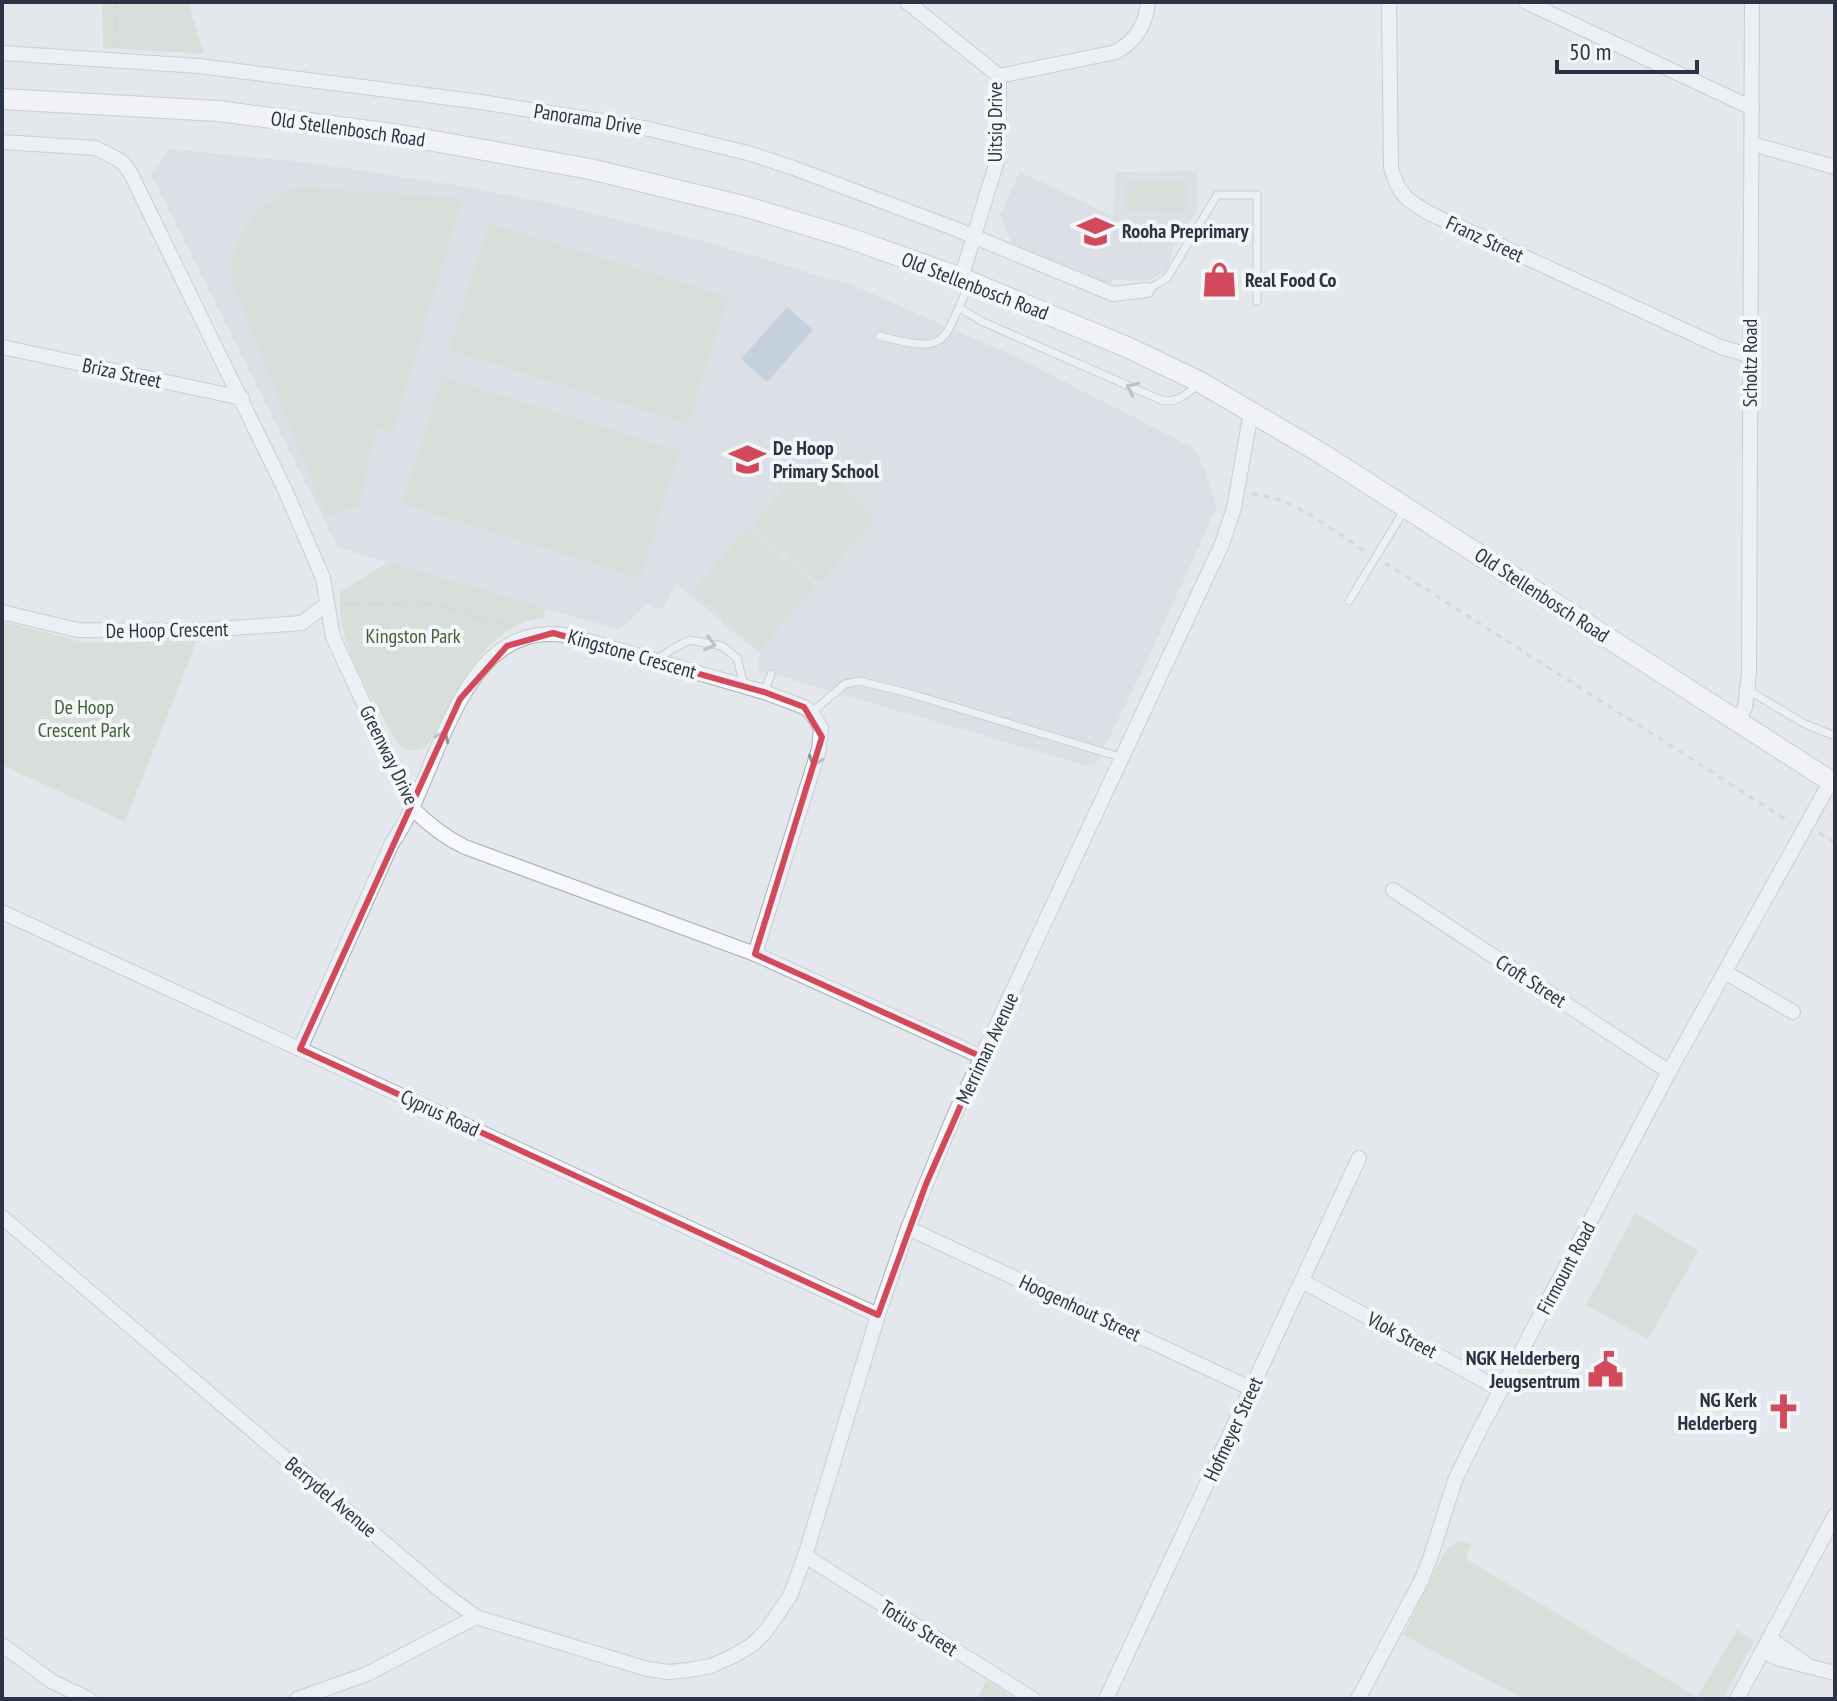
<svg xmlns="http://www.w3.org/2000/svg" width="1837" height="1701" font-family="'PT Sans Narrow',sans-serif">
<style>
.built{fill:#d2d6de}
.green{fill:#c9d6c5}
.water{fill:#9fb4cc}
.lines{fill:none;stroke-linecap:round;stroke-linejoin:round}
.lane-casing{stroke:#a9aeb7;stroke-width:9}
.street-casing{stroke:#a9aeb7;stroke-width:16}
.secondary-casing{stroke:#a9aeb7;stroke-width:22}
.path{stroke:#c2c5cb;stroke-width:3;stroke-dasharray:6 6;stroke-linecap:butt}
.lane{stroke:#f7f8fa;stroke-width:7}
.street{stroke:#f7f8fa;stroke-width:14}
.secondary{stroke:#fff;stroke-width:20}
.oneway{stroke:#9196a0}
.marked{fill:none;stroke:#d1495b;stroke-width:6;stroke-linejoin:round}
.labels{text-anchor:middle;stroke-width:8;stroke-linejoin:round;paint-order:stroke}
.street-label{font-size:20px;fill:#2b3445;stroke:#f4f6f9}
.poi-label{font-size:20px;font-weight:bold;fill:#2b3445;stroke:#f4f6f9;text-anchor:start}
.park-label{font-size:20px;fill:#3f6138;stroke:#f4f6f9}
</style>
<rect width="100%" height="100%" fill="#e4e7ec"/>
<!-- built -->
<g class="built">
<polygon points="170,149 312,163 456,185 556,204 717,245 852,285 1012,355 1194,448 1206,472 1217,506 1146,663 1094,768 758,670 760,654 676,584 663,608 656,609 647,604 619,630 338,548 151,174"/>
<polygon points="1197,171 1197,210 1173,248 1167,272 1146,281 1114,279 1108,285 1013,245 1000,215 1020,172 1113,216 1115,172"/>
</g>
<!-- green -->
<g class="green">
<polygon points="102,2 188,2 204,54 103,48"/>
<polygon points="1125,181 1187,182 1187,212 1125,211"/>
<path d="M300,187L459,198L461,203L393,431L376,429L359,506L326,517L230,276C231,235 260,198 300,187Z"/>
<polygon points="489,223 728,297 688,424 449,350"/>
<polygon points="442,377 680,451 640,578 402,504"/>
<polygon points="808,461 816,468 819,466 867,510 866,512 875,520 819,583 787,555 790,552 787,549 783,552 752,524"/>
<polygon points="748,528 780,556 777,559 780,562 784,559 816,587 759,650 728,622 730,619 727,616 724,619 692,591"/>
<path d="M388,562L546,608L543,618C497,622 467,670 448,707C442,719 436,735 427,745C418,753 408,751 399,745C373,698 336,648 340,592Z"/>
<polygon points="2,621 86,643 197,640 125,822 2,765"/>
<polygon points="1635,1213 1698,1251 1648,1339 1586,1305"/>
<polygon points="1459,1541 1471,1544 1466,1559 1697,1697 1737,1630 1754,1641 1723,1699 1524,1699 1403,1635 1446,1549"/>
<polygon points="986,1680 1015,1699 978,1699"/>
</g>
<!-- water -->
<polygon class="water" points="787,307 813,330 767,382 741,359"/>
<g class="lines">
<defs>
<g id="lane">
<polyline points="1147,290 1167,278 1217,195 1257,195 1257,301"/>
<path d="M960,308L981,321L1161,400C1177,404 1187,394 1199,384"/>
<path d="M879,336C950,354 941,344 969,285"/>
<polyline points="1349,601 1405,509"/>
<polyline points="658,659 672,649 690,640 722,646 737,658 744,686"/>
<polyline points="1748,690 1805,724 1835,736"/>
<polyline points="764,692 771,674"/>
<polyline points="812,712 845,684 859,681 908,693 1120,757"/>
</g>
<g id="street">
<polyline points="907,2 999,76 998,158 961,278"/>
<path d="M1389,2L1391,167C1397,193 1408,202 1431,214L1721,347L1751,356"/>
<polyline points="1526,2 1752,108"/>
<polyline points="2,53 199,66 481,102 649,129 748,153 791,167 953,228 1113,294 1147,290"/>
<path d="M999,76L1116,52C1136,41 1146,25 1148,2"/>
<path d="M2,142L96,148L121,161L130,172L285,490L323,578L333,637L412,808C429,825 444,837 465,847L755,954L982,1057"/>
<polyline points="1752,144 1835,167"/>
<polyline points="2,347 242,398"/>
<polyline points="2,612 77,630 189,631 302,623 327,604"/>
<polyline points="1738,722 1745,707 1749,673 1752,2"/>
<polyline points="1393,890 1669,1072"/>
<polyline points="2,912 878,1315"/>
<polyline points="1725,972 1793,1012"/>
<path d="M300,1049L392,843C441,775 457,614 571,636L764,692L804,707L811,712L821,728L819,749L755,954"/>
<polyline points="2,1217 441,1591 476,1617 647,1669 669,1672 689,1670 711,1666 733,1656 752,1645 766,1631 790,1596 805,1556 878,1315 908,1228 954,1116 1222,544 1234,508 1251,412"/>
<polyline points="908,1228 1252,1389"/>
<polyline points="1302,1281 1501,1390"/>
<polyline points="805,1556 1033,1699"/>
<polyline points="1769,1638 1805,1663"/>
<polyline points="2,1645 53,1682 89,1699"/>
<polyline points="1762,1651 1780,1659 1835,1673"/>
<polyline points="297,1699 367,1674 476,1617"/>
<polyline points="1106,1699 1359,1158"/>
<polyline points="1358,1699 1421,1581 1431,1556 1455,1480 1476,1437 1669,1072 1831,781"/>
<polyline points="1737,1699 1835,1515"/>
</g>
<polyline id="secondary" points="2,99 218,111 400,135 590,169 747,207 846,237 961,278 1129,348 1200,382 1324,455 1835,784"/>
</defs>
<!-- lane casing -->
<use href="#lane" class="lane-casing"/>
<!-- street casing -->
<use href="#street" class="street-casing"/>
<!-- secondary casing -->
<use href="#secondary" class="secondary-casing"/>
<!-- path -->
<g class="path">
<polyline points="116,2 117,45"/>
<path d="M1252,494C1289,495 1334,531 1365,551"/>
<polyline points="1385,563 1790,822"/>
<polyline points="343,604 428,603 512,627"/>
<polyline points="1819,833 1835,843"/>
</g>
<!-- lane -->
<use href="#lane" class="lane"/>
<!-- street -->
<use href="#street" class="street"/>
<!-- secondary -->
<use href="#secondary" class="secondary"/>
</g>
<!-- one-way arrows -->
<defs><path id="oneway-chevron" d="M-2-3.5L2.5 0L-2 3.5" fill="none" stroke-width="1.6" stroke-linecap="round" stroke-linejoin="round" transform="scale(2)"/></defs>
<g class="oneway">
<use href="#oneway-chevron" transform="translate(1132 388) rotate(-155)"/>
<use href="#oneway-chevron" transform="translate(710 644) rotate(15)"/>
<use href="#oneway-chevron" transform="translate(443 736) rotate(-66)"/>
<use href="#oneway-chevron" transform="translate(815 761) rotate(107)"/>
</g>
<!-- marked area -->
<path d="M0 0H1837V1701H0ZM553,633L764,692L804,707L822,737L755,954L982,1057L926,1184L878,1315L300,1049L460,699L507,646Z" fill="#e4e7ec" fill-opacity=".55" fill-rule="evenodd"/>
<path class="marked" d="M553,633L764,692L804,707L822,737L755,954L982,1057L926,1184L878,1315L300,1049L460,699L507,646Z"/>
<!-- icons -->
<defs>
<symbol id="school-bare" viewBox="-9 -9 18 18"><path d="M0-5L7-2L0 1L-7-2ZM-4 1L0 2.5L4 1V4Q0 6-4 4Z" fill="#d1495b" stroke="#f4f6f9" stroke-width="2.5" paint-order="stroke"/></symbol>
<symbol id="shop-bare" viewBox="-9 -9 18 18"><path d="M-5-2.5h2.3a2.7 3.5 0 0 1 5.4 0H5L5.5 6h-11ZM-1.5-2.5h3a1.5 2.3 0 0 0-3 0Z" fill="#d1495b" stroke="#f4f6f9" stroke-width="2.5" paint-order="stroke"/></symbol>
<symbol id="civic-bare" viewBox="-9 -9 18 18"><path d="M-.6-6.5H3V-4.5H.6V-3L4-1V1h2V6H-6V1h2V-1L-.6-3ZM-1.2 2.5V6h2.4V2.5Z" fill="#d1495b" stroke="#f4f6f9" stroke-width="2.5" paint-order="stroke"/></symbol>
<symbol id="church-bare" viewBox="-9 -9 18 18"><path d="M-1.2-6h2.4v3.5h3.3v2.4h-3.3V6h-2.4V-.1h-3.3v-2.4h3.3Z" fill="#d1495b" stroke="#f4f6f9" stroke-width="2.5" paint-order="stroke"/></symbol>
</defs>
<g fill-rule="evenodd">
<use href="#school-bare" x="1070" y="206" width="51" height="51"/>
<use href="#shop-bare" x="1194" y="254" width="51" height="51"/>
<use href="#school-bare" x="722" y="434" width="51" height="51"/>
<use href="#civic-bare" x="1580" y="1344" width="51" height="51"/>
<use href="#church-bare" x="1758" y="1386" width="51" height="51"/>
</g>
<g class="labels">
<!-- street labels -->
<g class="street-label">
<text transform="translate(588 119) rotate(9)" y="7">Panorama Drive</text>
<text transform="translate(995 122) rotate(-90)" y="7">Uitsig Drive</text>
<text transform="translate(348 129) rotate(8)" y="7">Old Stellenbosch Road</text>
<text transform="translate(1485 239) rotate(25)" y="7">Franz Street</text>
<text transform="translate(975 286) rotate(21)" y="7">Old Stellenbosch Road</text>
<text transform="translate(1750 363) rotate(-90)" y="7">Scholtz Road</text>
<text transform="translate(122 373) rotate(12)" y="7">Briza Street</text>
<text transform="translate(1542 595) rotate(33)" y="7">Old Stellenbosch Road</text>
<text transform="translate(167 630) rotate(-1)" y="7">De Hoop Crescent</text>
<text transform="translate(632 654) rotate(16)" y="7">Kingstone Crescent</text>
<text transform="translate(389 755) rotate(64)" y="7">Greenway Drive</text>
<text transform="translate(1531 981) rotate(33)" y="7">Croft Street</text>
<text transform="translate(987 1048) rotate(-65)" y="7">Merriman Avenue</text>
<text transform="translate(440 1113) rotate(25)" y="7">Cyprus Road</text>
<text transform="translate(1566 1268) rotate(-62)" y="7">Firmount Road</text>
<text transform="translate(1080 1308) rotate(25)" y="7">Hoogenhout Street</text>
<text transform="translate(1402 1335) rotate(28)" y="7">Vlok Street</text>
<text transform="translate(1233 1429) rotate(-65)" y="7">Hofmeyer Street</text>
<text transform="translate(331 1497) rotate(40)" y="7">Berrydel Avenue</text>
<text transform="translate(919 1628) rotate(32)" y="7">Totius Street</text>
</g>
<!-- poi labels -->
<g class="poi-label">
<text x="1122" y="238">Rooha Preprimary</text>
<text x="1245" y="287">Real Food Co</text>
<text x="773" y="455">De Hoop<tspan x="773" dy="23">Primary School</tspan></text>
<text x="1580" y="1365" text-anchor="end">NGK Helderberg<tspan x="1580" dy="23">Jeugsentrum</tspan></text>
<text x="1757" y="1407" text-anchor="end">NG Kerk<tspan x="1757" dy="23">Helderberg</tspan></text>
</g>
<!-- park labels -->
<g class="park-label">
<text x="413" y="643">Kingston Park</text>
<text x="84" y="714">De Hoop<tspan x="84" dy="23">Crescent Park</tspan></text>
</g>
</g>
<!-- border -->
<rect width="1837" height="1701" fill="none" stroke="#2b3445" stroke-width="8"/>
<!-- scale -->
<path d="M1557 60v12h140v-12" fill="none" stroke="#2b3445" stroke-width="4"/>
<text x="1569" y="60" font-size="24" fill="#2b3445" stroke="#f4f6f9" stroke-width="6" paint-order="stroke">50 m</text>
</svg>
